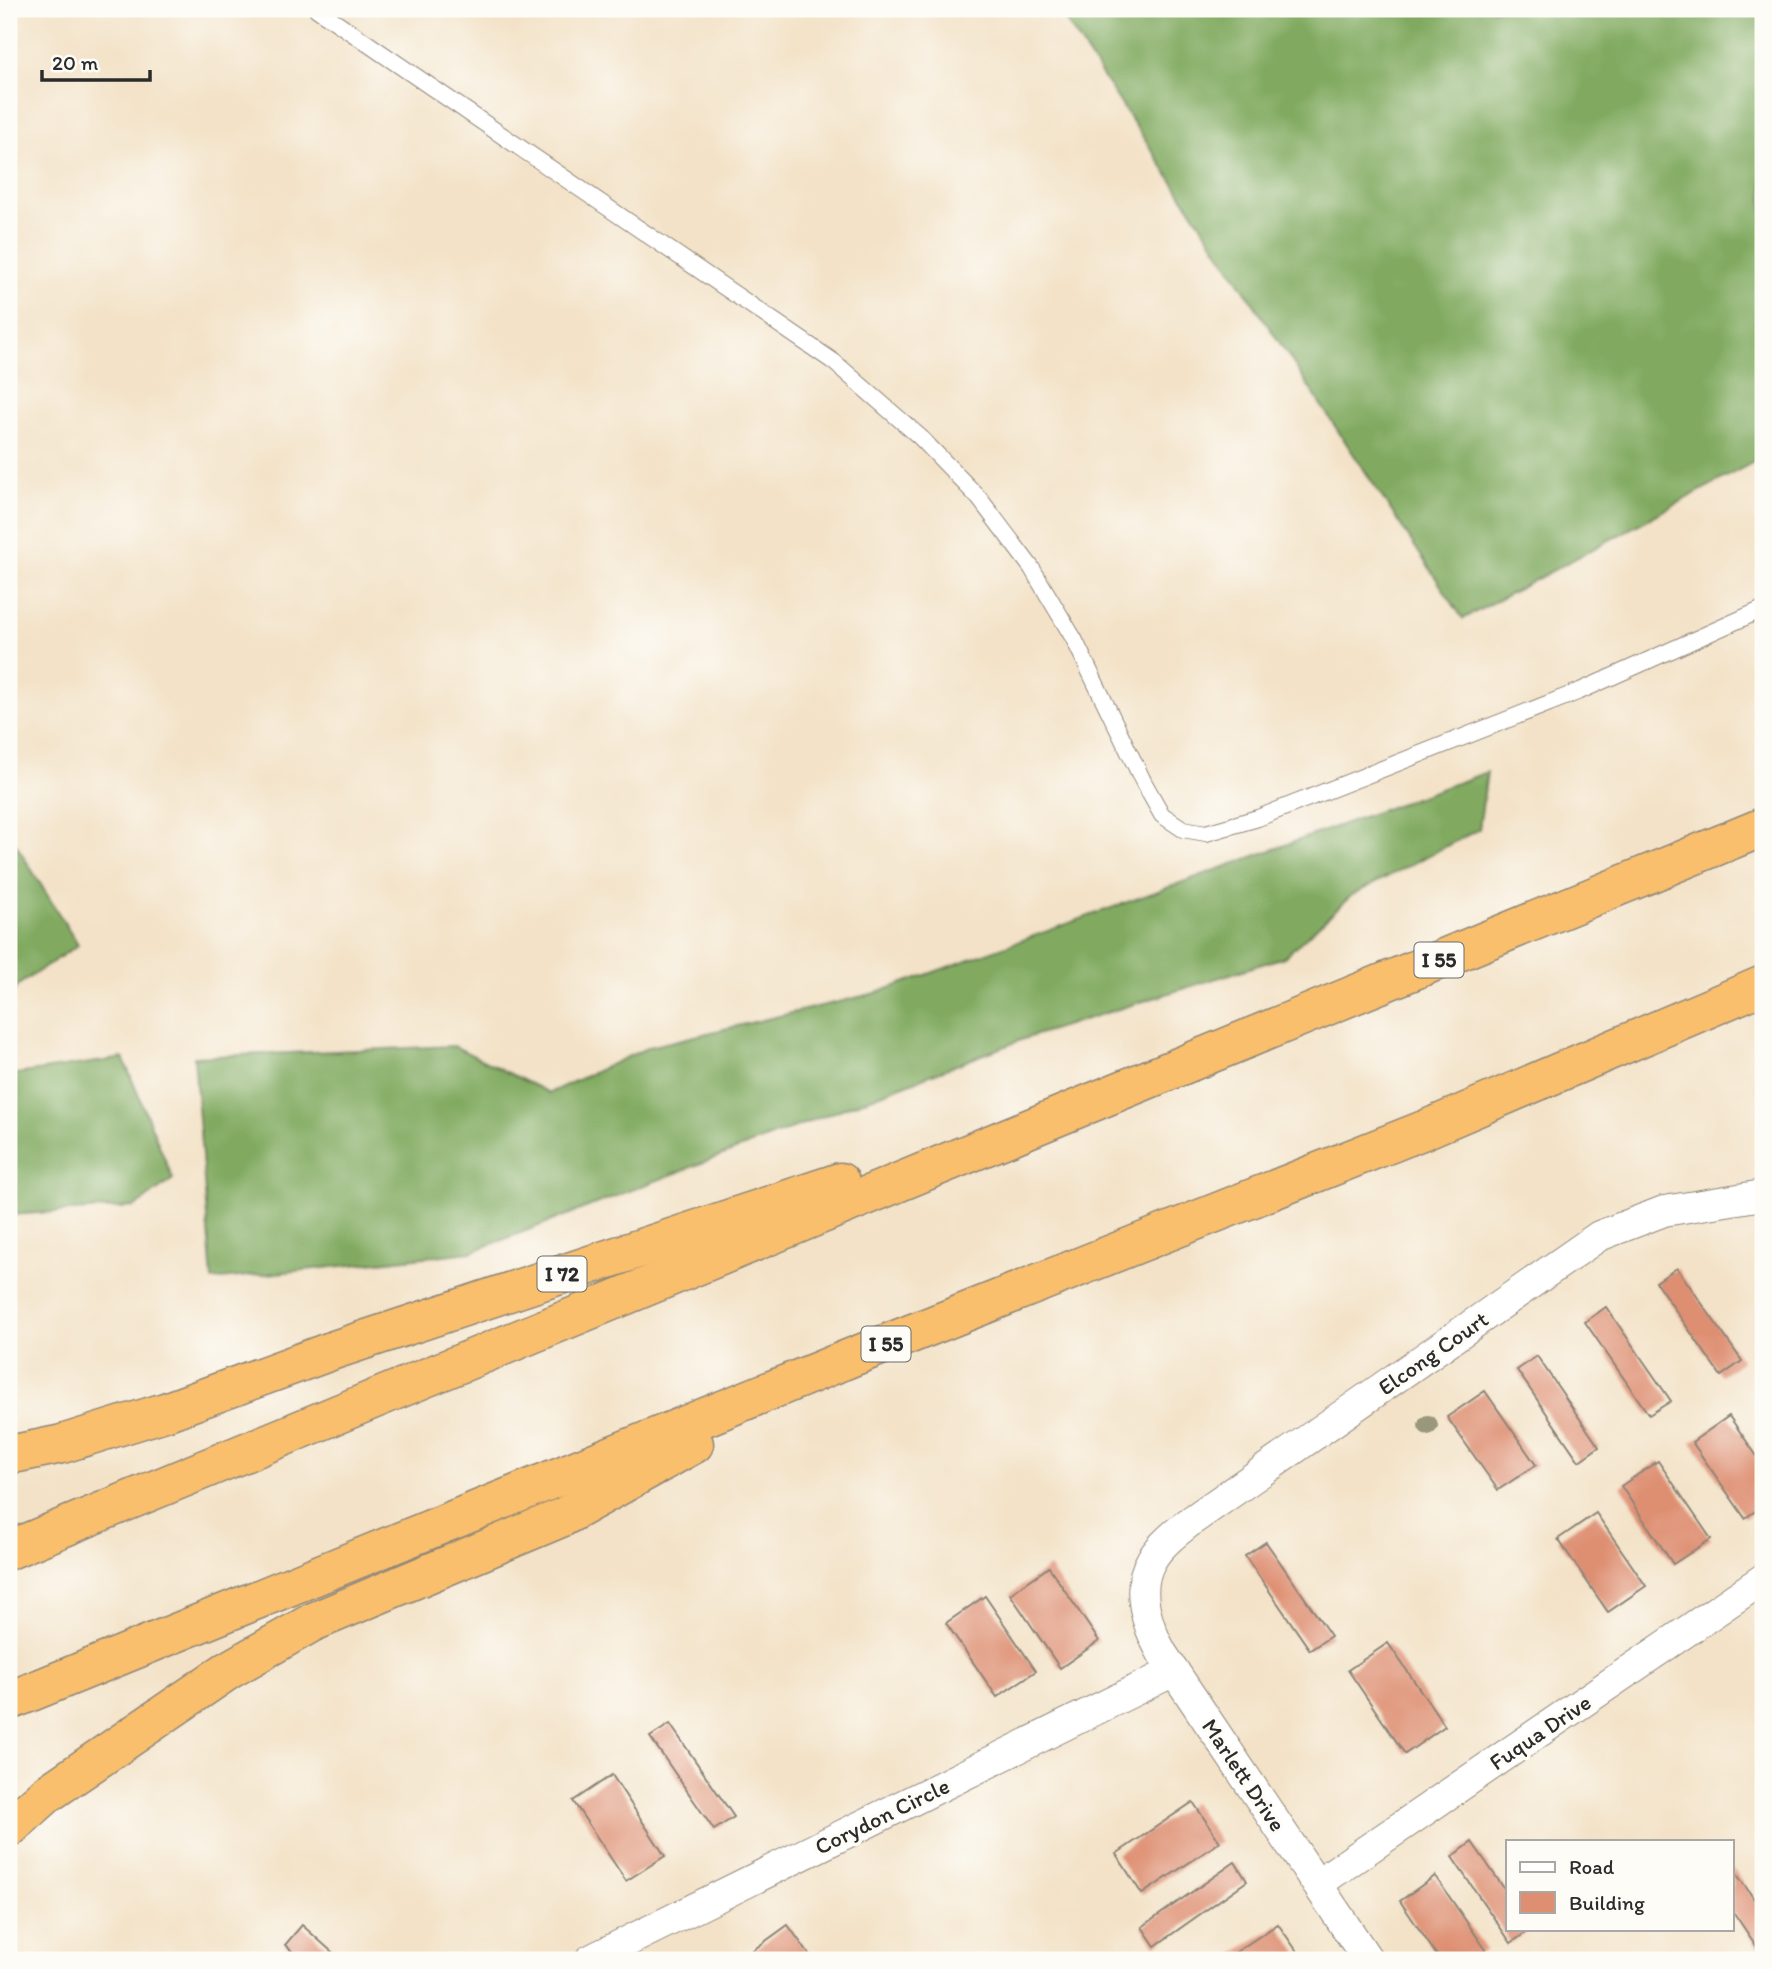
<svg xmlns="http://www.w3.org/2000/svg" width="1772" height="1969" font-family="Itim,sans-serif">
<style>
.forest{fill:#81aa60;stroke:#566a46;stroke-width:2}
.building{fill:#de8f72}
.lines{fill:none;stroke-linecap:round;stroke-linejoin:round}
.lane-casing{stroke:#8f8679;stroke-width:18}
.street-casing{stroke:#8f8679;stroke-width:32}
.highway-casing{stroke:#8f8679;stroke-width:41}
.lane{stroke:#fff;stroke-width:16}
.street{stroke:#fff;stroke-width:30}
.highway{stroke:#f9bf6d;stroke-width:38}
.tree{fill:#99977c}
.labels{text-anchor:middle;stroke-width:7;stroke-linejoin:round;paint-order:stroke}
.shield{fill:#fdfcf7;stroke:#6a6a68;stroke-width:2}
.shield-label{font-size:21px;font-weight:bold;fill:#2b2b2b}
.street-label{font-size:23px;fill:#2b2b2b;stroke:#fdfcf7}
</style>
<rect width="100%" height="100%" fill="#fdfcf7"/>
<filter id="ink" filterUnits="userSpaceOnUse"><feTurbulence type="fractalNoise" baseFrequency=".0143" numOctaves="2"/><feDisplacementMap in="SourceGraphic" scale="14" xChannelSelector="R" yChannelSelector="G"/><feConvolveMatrix kernelMatrix="1 2 1 2 8 2 1 2 1" color-interpolation-filters="sRGB"/></filter>
<filter id="wash" filterUnits="userSpaceOnUse"><feTurbulence type="fractalNoise" baseFrequency=".00686" numOctaves="4" result="noise"/><feDisplacementMap in="SourceGraphic" scale="28" xChannelSelector="R" yChannelSelector="G"/><feGaussianBlur stdDeviation="1.57" result="paint"/><feColorMatrix in="noise" values="0 0 0 0 0 0 0 0 0 0 0 0 0 0 0 0 0 1.4 0 .05"/><feComposite in="paint" operator="in"/></filter>
<g filter="url(#wash)">
<rect width="100%" height="100%" fill="#f3e2c7"/>
<!-- forest -->
<g class="forest">
<polygon points="1058,9 1763,9 1763,457 1463,619"/>
<polygon points="1487,772 1479,829 1352,895 1284,957 1026,1038 471,1252 212,1280 194,1057 454,1046 549,1093 649,1047 876,993"/>
<polygon points="9,833 78,945 18,985 9,999"/>
<polygon points="123,1058 173,1179 135,1207 9,1215 9,1075"/>
</g>
<g id="blocks">
<!-- building -->
<g class="building">
<polygon points="1677,1268 1742,1361 1721,1376 1656,1282"/>
<polygon points="1606,1307 1671,1401 1649,1415 1585,1322"/>
<polygon points="1537,1356 1599,1447 1579,1461 1517,1370"/>
<polygon points="1485,1391 1536,1465 1498,1490 1447,1417"/>
<polygon points="1729,1416 1763,1465 1763,1506 1745,1518 1692,1442"/>
<polygon points="1658,1461 1711,1539 1673,1564 1621,1486"/>
<polygon points="1596,1513 1646,1586 1608,1612 1558,1539"/>
<polygon points="1266,1542 1331,1636 1310,1650 1245,1556"/>
<polygon points="1049,1567 1099,1641 1060,1668 1010,1594"/>
<polygon points="985,1596 1036,1671 997,1697 946,1623"/>
<polygon points="1388,1643 1445,1726 1405,1754 1348,1670"/>
<polygon points="670,1724 734,1817 714,1830 650,1737"/>
<polygon points="612,1775 665,1856 626,1881 573,1801"/>
<polygon points="1193,1802 1220,1842 1142,1894 1116,1854"/>
<polygon points="1472,1842 1508,1894 1508,1929 1531,1929 1511,1943 1452,1857"/>
<polygon points="1235,1862 1247,1881 1155,1946 1142,1927"/>
<polygon points="1732,1867 1763,1912 1763,1956 1732,1910"/>
<polygon points="1435,1876 1486,1950 1470,1960 1440,1960 1400,1901"/>
<polygon points="1278,1924 1303,1960 1224,1960"/>
<polygon points="302,1925 341,1960 302,1960 285,1945"/>
<polygon points="788,1925 813,1960 754,1960 749,1953"/>
</g>
</g>
</g>
<g filter="url(#ink)">
<use href="#blocks" fill-opacity="0" stroke="#8f8679" stroke-width="2"/>
<g class="lines">
<defs>
<polyline id="lane" points="317,9 834,362 920,437 979,498 1031,567 1074,639 1144,783 1162,815 1183,829 1206,833 1258,818 1580,691 1763,609"/>
<g id="street">
<polyline points="1317,1884 1763,1579"/>
<polyline points="590,1960 1174,1671"/>
<path d="M1368,1960L1162,1653C1147,1626 1134,1588 1152,1559C1162,1543 1177,1532 1191,1521L1599,1236L1664,1211L1763,1195"/>
</g>
<g id="highway">
<polyline points="9,1455 62,1444 165,1412 334,1350 840,1182"/>
<polyline points="9,1550 1115,1093 1763,827"/>
<polyline points="9,1701 850,1358 1424,1130 1763,985"/>
<polyline points="9,1828 47,1794 227,1671 313,1622 563,1517 694,1444"/>
</g>
</defs>
<!-- lane casing -->
<use href="#lane" class="lane-casing"/>
<!-- street casing -->
<use href="#street" class="street-casing"/>
<!-- highway casing -->
<use href="#highway" class="highway-casing"/>
<!-- lane -->
<use href="#lane" class="lane"/>
<!-- street -->
<use href="#street" class="street"/>
<!-- highway -->
<use href="#highway" class="highway"/>
</g>
<!-- trees -->
<circle class="tree" cx="1428" cy="1425" r="10"/>
</g>
<g class="labels">
<!-- shield labels -->
<g class="shield">
<rect x="1414.5" y="942.5" width="49" height="35" rx="5"/>
<rect x="537.5" y="1256.5" width="49" height="35" rx="5"/>
<rect x="861.5" y="1326.5" width="49" height="35" rx="5"/>
</g>
<g class="shield-label">
<text x="1439" y="967">I 55</text>
<text x="562" y="1281">I 72</text>
<text x="886" y="1351">I 55</text>
</g>
<!-- street labels -->
<g class="street-label">
<text transform="translate(1433 1353) rotate(-35)" y="8">Elcong Court</text>
<text transform="translate(1540 1732) rotate(-34)" y="8">Fuqua Drive</text>
<text transform="translate(1244 1775) rotate(56)" y="8">Marlett Drive</text>
<text transform="translate(882 1816) rotate(-26)" y="8">Corydon Circle</text>
</g>
</g>
<!-- margin -->
<rect width="1772" height="1969" fill="none" stroke="#fdfcf7" stroke-width="35"/>
<!-- legend -->
<rect x="1506" y="1840" width="228" height="91" fill="#fdfcf7" stroke="#a9a8a5" stroke-width="2"/>
<rect x="1520" y="1862" width="35" height="10" fill="#ffffff" stroke="#a9a8a5" stroke-width="2"/>
<text x="1569" y="1874" font-size="21" fill="#2b2b2b">Road</text>
<rect x="1520" y="1892" width="35" height="21" fill="#de8f72" stroke="#a9a8a5" stroke-width="2"/>
<text x="1569" y="1910" font-size="21" fill="#2b2b2b">Building</text>
<!-- scale -->
<path d="M42 70v10h108v-10" fill="none" stroke="#2b2b2b" stroke-width="3.5"/>
<text x="52" y="70" font-size="21" fill="#2b2b2b" stroke="#fdfcf7" stroke-width="5" paint-order="stroke">20 m</text>
</svg>
